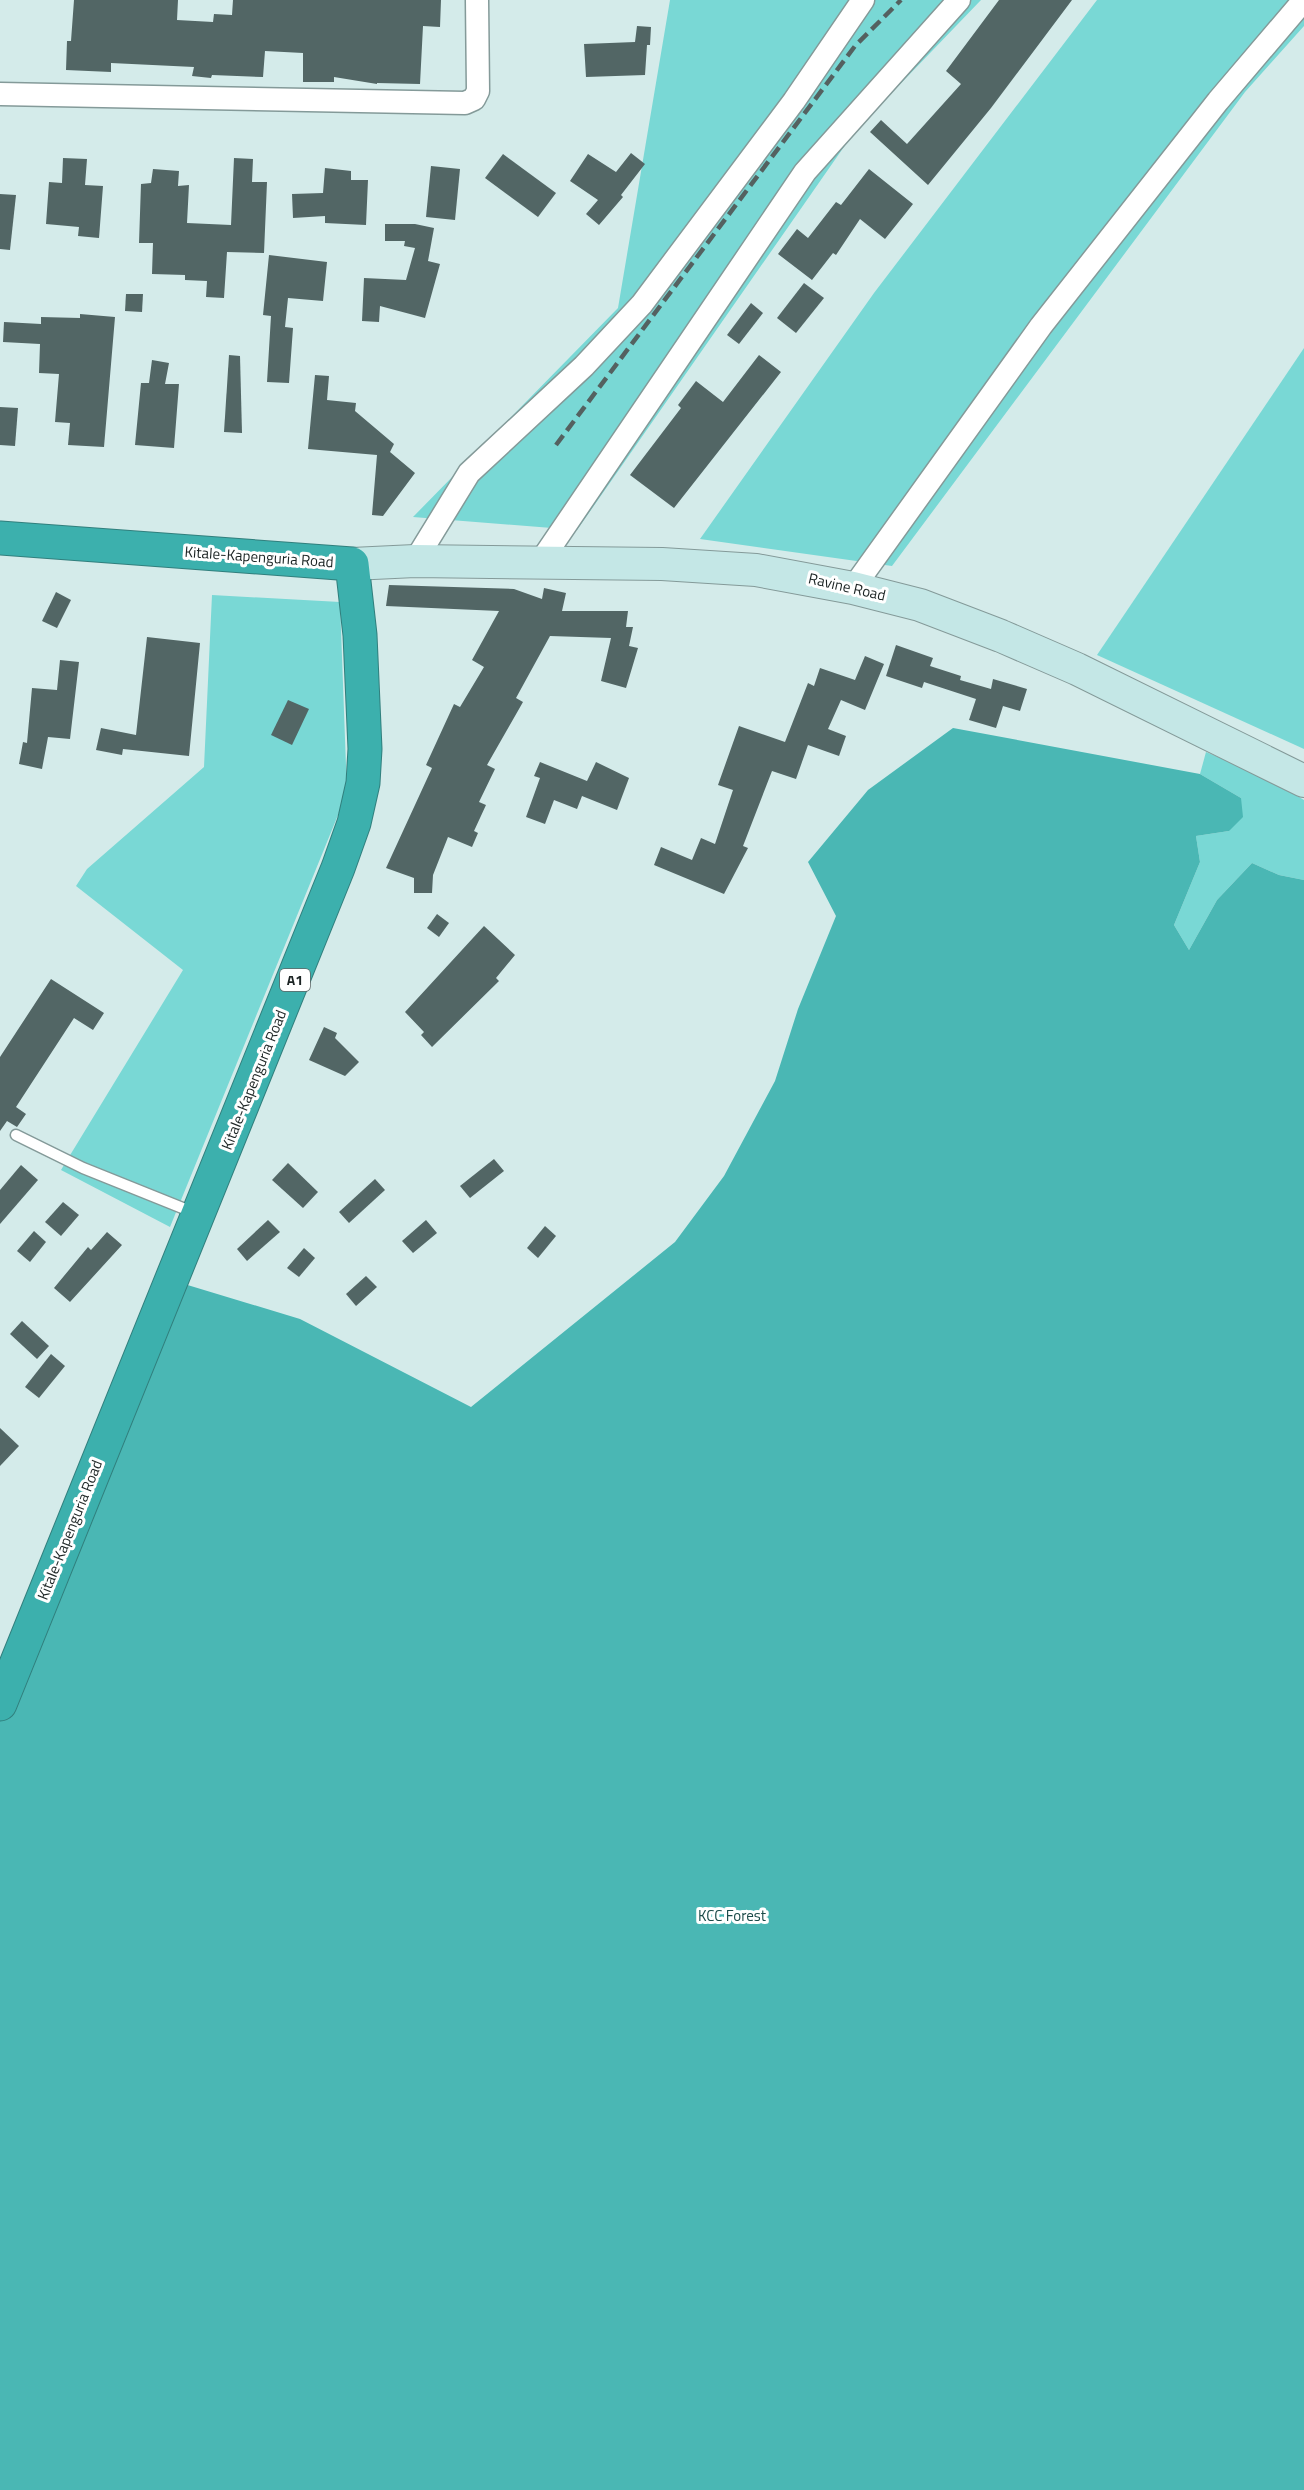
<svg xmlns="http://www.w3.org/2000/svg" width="1304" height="2490" font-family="'Titillium Web',sans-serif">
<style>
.green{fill:#79d8d5}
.forest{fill:#4ab7b4}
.building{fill:#526665}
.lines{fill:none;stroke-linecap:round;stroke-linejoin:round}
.lane-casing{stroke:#849a99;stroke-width:13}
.street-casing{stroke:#849a99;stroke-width:25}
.secondary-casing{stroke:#849a99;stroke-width:34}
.highway-casing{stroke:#317f7d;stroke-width:35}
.lane{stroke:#fff;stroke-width:10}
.street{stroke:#fff;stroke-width:22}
.secondary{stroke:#c4e7e6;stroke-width:32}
.highway{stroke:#3cb0ad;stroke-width:33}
.rail{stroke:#546160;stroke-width:4.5;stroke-dasharray:12 6;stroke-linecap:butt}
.labels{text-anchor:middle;stroke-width:6;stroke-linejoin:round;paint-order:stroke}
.shield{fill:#fff;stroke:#606666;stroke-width:1.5}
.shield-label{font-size:14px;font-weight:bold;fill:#1c2424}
.street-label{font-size:15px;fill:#1c2424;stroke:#fff}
.park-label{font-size:15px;fill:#1a4a48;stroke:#fff}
</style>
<rect width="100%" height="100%" fill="#d4ebea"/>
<!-- green -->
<g class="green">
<polygon points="670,0 981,0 855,131 577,530 413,517 618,308"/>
<polygon points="1097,0 1304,0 1304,26 1245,92 892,566 700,539 874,293"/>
<polygon points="1304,348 1304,749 1097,655"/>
<polygon points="212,595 340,602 347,793 170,1227 61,1170 183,970 76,886 87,869 204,767"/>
<polygon points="1206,752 1266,777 1304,800 1304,880 1279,875 1252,863 1217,900 1189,950 1174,925 1200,862 1196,836 1229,831 1241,798 1200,774"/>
</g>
<!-- forest -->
<polygon class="forest" points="953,728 1200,774 1241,798 1243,817 1229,831 1196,836 1200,862 1174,925 1189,950 1217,900 1252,863 1279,875 1304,880 1304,2490 0,2490 0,1711 171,1280 300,1319 471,1407 675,1242 724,1176 775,1081 798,1009 836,916 808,862 868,790"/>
<!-- building -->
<g class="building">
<polygon points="74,0 178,0 177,20 213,22 214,14 232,15 233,0 441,0 440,27 423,26 420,84 377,83 377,84 334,77 334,82 303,82 303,53 265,51 263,77 212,75 211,78 192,76 194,67 111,63 111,72 66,70 67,41 71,41"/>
<polygon points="999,0 1072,0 991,108 928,185 870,132 881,120 907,144 961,84 946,71"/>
<polygon points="637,26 651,27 650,45 647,45 645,75 586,77 584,44 635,42"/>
<polygon points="631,153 645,164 621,195 623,197 599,225 586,214 598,200 570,181 588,154 616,172"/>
<polygon points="503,154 556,193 538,217 485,178"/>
<polygon points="63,158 87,159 85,185 103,186 99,238 78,236 79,227 46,224 49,182 62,183"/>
<polygon points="234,158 253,159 252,182 267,182 264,253 227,252 224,298 206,297 207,281 185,280 185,275 152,274 153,243 139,243 141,184 151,183 153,169 179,171 178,186 189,185 187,223 231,225"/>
<polygon points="431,166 460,169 455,220 426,217"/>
<polygon points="325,168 351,171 351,180 368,180 366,225 325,223 325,216 293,218 292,194 323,193"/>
<polygon points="869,169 913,204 885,239 860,219 836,255 833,253 812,280 778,254 797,229 808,238 836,202 841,205"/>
<polygon points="0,194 16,195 10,250 0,249"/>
<polygon points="385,224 415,224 434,228 428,261 440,264 425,318 380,306 379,322 362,321 364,278 406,280 415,248 404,246 405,241 385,241"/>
<polygon points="269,255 327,262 323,301 288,298 285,327 293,328 289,383 267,382 271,316 263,315"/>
<polygon points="804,283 824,298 796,333 777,318"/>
<polygon points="126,294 143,294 142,312 125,311"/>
<polygon points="751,303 763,313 739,344 727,335"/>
<polygon points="80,314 115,317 104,447 68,445 70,423 55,422 59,374 39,373 40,344 3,342 4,322 41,324 41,317 80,318"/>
<polygon points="229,355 240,356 242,433 224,432"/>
<polygon points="759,355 781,372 674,508 630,475 681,408 678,405 696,381 723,402"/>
<polygon points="152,360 169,363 165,384 179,384 174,448 135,445 141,383 149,383"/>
<polygon points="315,375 329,376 327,400 356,403 355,411 394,444 390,452 415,473 383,516 372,515 377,455 308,449"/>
<polygon points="0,407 18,408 15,446 0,445"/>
<polygon points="389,585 514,589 542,599 544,588 566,593 562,611 628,611 626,627 633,627 629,646 638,648 626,688 601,681 611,638 550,636 516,698 523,702 487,765 495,769 479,802 486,805 474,831 478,833 472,847 448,837 433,875 432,893 414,893 414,878 386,868 432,768 426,765 454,704 460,707 484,667 472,660 499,611 386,606"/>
<polygon points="56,592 71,600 57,628 42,621"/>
<polygon points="147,637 200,643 189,756 123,749 122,755 96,750 101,728 136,735"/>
<polygon points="896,645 933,658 930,666 961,676 960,680 991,689 993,679 1027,689 1020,711 1003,706 996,728 969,720 976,699 924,682 922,688 886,676"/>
<polygon points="865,656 884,664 865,710 841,700 828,729 846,736 839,756 808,745 796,779 772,771 743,846 748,848 724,894 654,865 661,847 692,860 701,838 715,844 733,790 718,785 739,726 785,742 808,683 814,686 820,668 855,680"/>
<polygon points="60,660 79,662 70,739 48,737 42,769 19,764 23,742 27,743 32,688 57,690"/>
<polygon points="288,700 309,709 292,745 271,735"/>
<polygon points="540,762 587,781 596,762 629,778 617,810 582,796 577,809 554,800 545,824 526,817 540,778 534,776"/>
<polygon points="437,914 449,923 439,937 427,928"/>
<polygon points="484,926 515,955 496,978 499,981 432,1047 421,1035 424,1032 405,1012"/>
<polygon points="51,979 104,1013 93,1030 74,1018 16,1107 26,1114 17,1127 7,1121 0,1131 0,1057"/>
<polygon points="324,1027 337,1033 335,1038 359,1062 345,1076 309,1060"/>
<polygon points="494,1159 504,1171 470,1198 460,1186"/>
<polygon points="288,1163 318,1192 303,1208 272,1180"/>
<polygon points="21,1165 38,1180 0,1224 0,1190"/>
<polygon points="375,1179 385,1190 349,1223 339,1212"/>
<polygon points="63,1202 79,1215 61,1236 45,1222"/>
<polygon points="268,1220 280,1232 247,1261 237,1249"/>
<polygon points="426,1220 437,1233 413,1253 402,1241"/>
<polygon points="545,1226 556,1236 538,1258 527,1248"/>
<polygon points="34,1231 46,1242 30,1262 17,1251"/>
<polygon points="107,1232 122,1245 70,1302 54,1288 88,1247 91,1250"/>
<polygon points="304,1248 315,1258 299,1277 287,1268"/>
<polygon points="366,1276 377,1287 356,1306 346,1294"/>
<polygon points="22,1321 49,1346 37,1359 10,1334"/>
<polygon points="51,1354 65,1366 39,1398 25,1387"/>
<polygon points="0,1428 19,1446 0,1466"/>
</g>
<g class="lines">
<defs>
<polyline id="lane" points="16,1135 83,1168 195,1213"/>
<g id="street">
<polyline points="0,94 465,103 474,99 478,91 477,0"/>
<polyline points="415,561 469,473 584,366 642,304 794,101 863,0"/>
<polyline points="539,564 805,172 959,0"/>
<polyline points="853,588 1041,326 1218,101 1304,0"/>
</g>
<polyline id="secondary" points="352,564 415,561 662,564 756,570 853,588 920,605 1001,636 1077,669 1304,781"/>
<polyline id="highway" points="0,538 352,564 360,635 365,749 363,783 354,823 338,868 0,1704"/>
</defs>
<!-- lane casing -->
<use href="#lane" class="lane-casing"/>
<!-- street casing -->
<use href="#street" class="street-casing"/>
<!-- secondary casing -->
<use href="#secondary" class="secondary-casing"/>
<!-- highway casing -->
<use href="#highway" class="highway-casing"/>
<!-- lane -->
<use href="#lane" class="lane"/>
<!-- street -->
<use href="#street" class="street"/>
<!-- secondary -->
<use href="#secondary" class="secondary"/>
<!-- highway -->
<use href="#highway" class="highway"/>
<!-- rail -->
<polyline class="rail" points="556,445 855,46 901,0"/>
</g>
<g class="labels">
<!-- shield labels -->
<rect class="shield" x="280" y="969" width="30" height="22" rx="4.5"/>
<g class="shield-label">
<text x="295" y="985">A1</text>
</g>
<!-- street labels -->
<g class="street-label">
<text transform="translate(259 557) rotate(4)" y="5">Kitale-Kapenguria Road</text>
<text transform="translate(847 587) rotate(13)" y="5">Ravine Road</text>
<text transform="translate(254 1080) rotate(-68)" y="5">Kitale-Kapenguria Road</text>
<text transform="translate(70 1530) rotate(-68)" y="5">Kitale-Kapenguria Road</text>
</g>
<!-- park labels -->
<g class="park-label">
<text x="732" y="1921">KCC Forest</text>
</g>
</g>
</svg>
